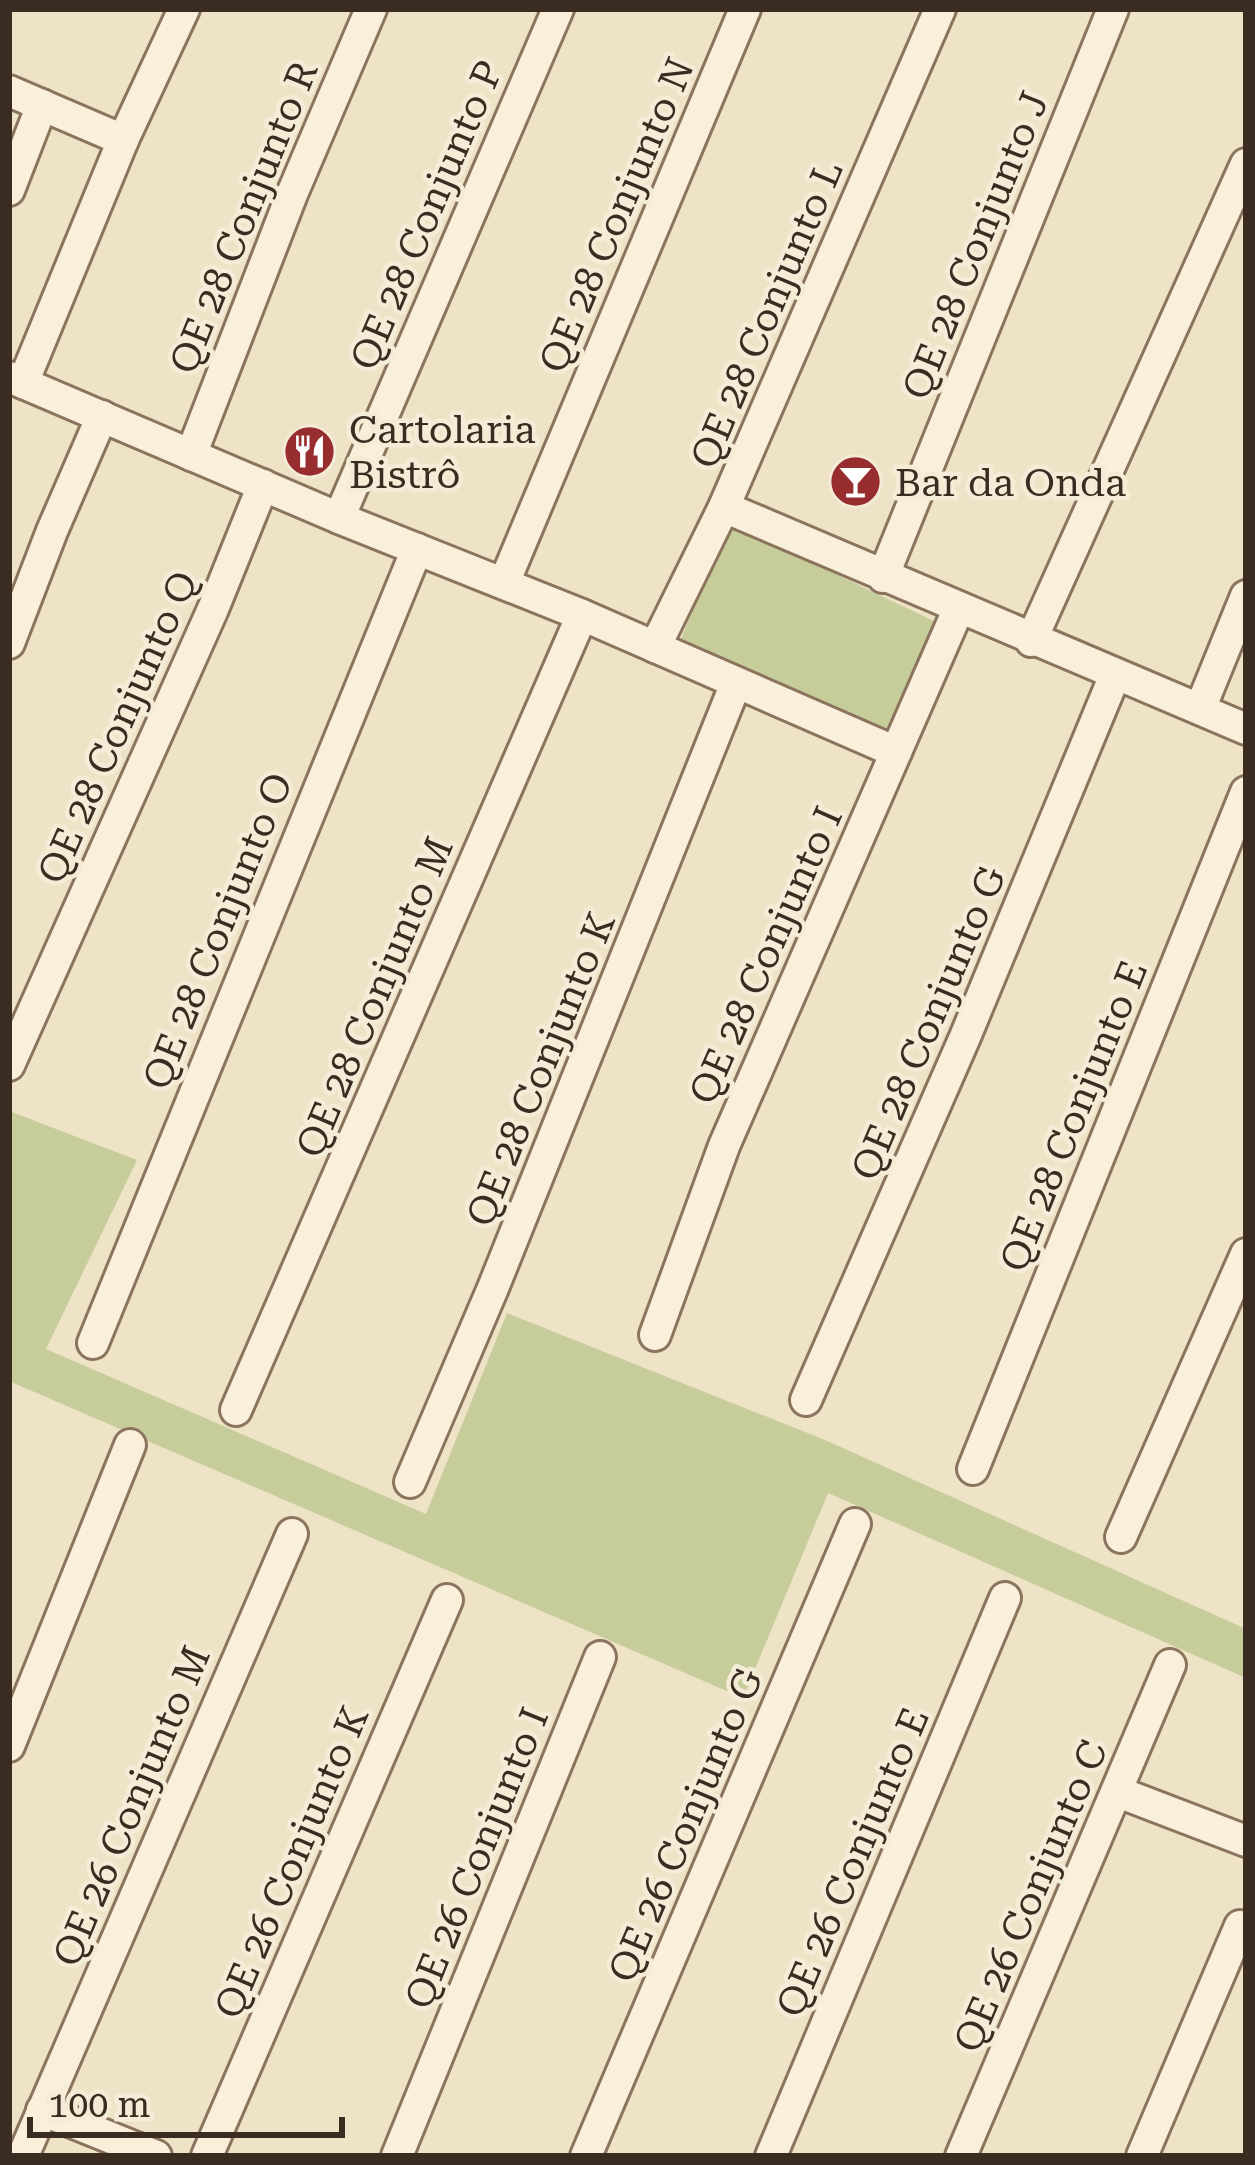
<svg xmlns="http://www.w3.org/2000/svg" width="1255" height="2165" font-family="'Roboto Serif',serif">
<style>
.green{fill:#c7cc9b}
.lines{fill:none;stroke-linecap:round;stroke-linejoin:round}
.minor-casing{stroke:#8a745d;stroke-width:36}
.minor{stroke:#f9efdb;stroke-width:30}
.labels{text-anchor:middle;stroke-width:9;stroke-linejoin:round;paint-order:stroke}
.street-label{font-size:39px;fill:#3a2c20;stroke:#f5ecd7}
.poi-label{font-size:39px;fill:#3a2c20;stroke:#f5ecd7;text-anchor:start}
</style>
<rect width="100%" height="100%" fill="#eee2c7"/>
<!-- green -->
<g class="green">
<polygon points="729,523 940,624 889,735 678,646"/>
<polygon points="9,1111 137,1160 46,1349 426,1514 507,1313 825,1440 1246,1629 1246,1678 828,1493 743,1698 9,1381"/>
</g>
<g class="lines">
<defs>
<g id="minor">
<polyline points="9,91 123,140"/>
<polyline points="9,190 42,105"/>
<polyline points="9,377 339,518 582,615 896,752"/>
<polyline points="23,383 123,140 184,9"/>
<polyline points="191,455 292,194 371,9"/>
<polyline points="724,507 1246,729"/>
<polyline points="339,518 558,9"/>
<polyline points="883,577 1113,9"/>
<polyline points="504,583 745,9"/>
<polyline points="1031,641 1246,164"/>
<polyline points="9,643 52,531 102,416"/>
<polyline points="655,647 724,507 940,9"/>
<polyline points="1200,709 1246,596"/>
<polyline points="9,1065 213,609 263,485"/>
<polyline points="655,1335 724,1146 958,610"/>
<polyline points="93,1343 417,549"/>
<polyline points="806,1400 965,1037 1115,675"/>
<polyline points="236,1410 582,615"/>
<polyline points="973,1469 1246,792"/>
<polyline points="410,1482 493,1288 736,683"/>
<polyline points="1121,1537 1246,1254"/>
<polyline points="9,1746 130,1445"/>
<polyline points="1118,1792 1246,1841"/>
<polyline points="42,2110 156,2156"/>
<polyline points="23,2156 292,1534"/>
<polyline points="207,2156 447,1600"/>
<polyline points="397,2156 600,1657"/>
<polyline points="586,2156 855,1524"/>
<polyline points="771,2156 1005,1598"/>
<polyline points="961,2156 1170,1665"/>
<polyline points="1142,2156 1240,1926"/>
</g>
</defs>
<!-- minor casing -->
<use href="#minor" class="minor-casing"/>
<!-- minor -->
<use href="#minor" class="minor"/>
</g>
<!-- icons -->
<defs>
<symbol id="restaurant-disc" viewBox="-11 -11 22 22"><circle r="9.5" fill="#982d30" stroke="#f5ecd7"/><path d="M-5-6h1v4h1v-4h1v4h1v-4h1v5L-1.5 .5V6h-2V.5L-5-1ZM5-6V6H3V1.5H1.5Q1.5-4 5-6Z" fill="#fff"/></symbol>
<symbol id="bar-disc" viewBox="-11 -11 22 22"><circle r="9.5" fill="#982d30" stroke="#f5ecd7"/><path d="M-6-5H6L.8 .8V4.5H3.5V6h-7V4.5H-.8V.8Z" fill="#fff"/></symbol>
</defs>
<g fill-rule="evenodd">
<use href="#restaurant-disc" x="280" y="422" width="59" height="59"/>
<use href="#bar-disc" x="826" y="452" width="59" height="59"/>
</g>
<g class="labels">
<!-- street labels -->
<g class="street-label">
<text transform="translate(426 215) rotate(-67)" y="14">QE 28 Conjunto P</text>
<text transform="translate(616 215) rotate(-67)" y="14">QE 28 Conjunto N</text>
<text transform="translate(243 217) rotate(-68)" y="14">QE 28 Conjunto R</text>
<text transform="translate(975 245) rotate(-68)" y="14">QE 28 Conjunto J</text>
<text transform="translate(766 314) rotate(-67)" y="14">QE 28 Conjunto L</text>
<text transform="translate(117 727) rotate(-66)" y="14">QE 28 Conjunto Q</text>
<text transform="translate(217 931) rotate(-68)" y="14">QE 28 Conjunto O</text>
<text transform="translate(765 955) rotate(-66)" y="14">QE 28 Conjunto I</text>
<text transform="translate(374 997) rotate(-67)" y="14">QE 28 Conjunto M</text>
<text transform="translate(928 1023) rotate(-67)" y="14">QE 28 Conjunto G</text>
<text transform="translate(540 1069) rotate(-68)" y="14">QE 28 Conjunto K</text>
<text transform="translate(1073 1116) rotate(-68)" y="14">QE 28 Conjunto E</text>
<text transform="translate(131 1806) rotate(-67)" y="14">QE 26 Conjunto M</text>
<text transform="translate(685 1825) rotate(-67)" y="14">QE 26 Conjunto G</text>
<text transform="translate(476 1858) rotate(-68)" y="14">QE 26 Conjunto I</text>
<text transform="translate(291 1862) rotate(-67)" y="14">QE 26 Conjunto K</text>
<text transform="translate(852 1862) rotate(-67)" y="14">QE 26 Conjunto E</text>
<text transform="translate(1030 1896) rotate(-67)" y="14">QE 26 Conjunto C</text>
</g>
<!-- poi labels -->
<g class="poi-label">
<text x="349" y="443">Cartolaria<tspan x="349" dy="45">Bistrô</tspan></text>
<text x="895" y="496">Bar da Onda</text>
</g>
</g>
<!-- border -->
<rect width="1255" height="2165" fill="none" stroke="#3a2c20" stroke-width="24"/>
<!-- scale -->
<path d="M30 2117v18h312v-18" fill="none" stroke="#3a2c20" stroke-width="6"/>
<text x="48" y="2117" font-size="36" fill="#3a2c20" stroke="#f5ecd7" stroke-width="9" paint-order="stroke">100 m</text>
</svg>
